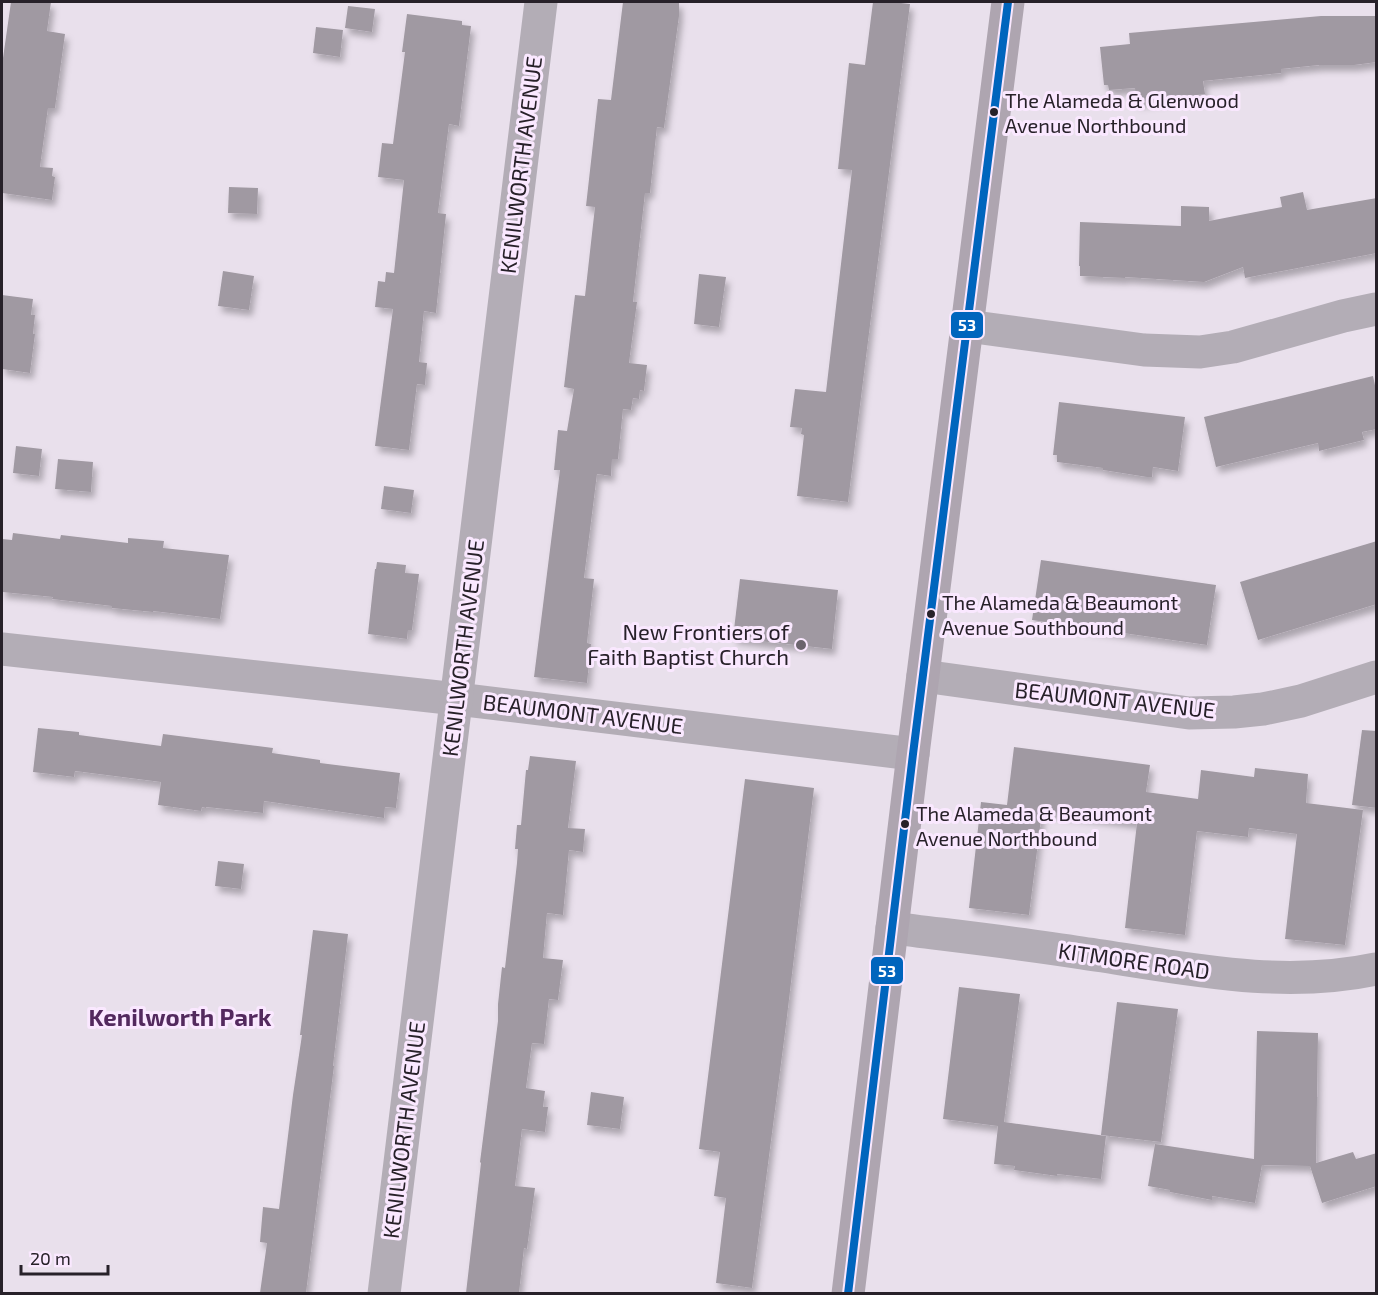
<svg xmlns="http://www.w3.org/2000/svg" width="1378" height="1295" font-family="'Exo 2',sans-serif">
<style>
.building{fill:#a099a2;filter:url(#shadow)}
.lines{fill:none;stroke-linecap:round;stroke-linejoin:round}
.minor{stroke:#b3adb6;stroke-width:33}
.major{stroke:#aea5b0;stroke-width:33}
.bus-1-casing{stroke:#fae8ff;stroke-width:12}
.bus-1{stroke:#0065bd;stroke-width:8}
.bus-dot{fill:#272129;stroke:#fae8ff;stroke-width:2}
.poi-dot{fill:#6b646d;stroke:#fae8ff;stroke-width:2}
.labels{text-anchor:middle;stroke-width:6;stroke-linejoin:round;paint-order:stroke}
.bus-label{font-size:20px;fill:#272129;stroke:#fae8ff;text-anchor:start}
.street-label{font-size:22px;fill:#272129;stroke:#fae8ff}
.poi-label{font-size:22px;fill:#272129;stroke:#fae8ff;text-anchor:end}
.neighbourhood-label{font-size:24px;font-weight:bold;fill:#53295e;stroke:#fae8ff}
.line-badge{stroke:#fae8ff;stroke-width:2}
.badge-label{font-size:16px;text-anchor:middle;font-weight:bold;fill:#fff}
</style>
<defs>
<filter id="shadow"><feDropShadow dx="3.5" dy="6" stdDeviation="3" flood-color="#0004"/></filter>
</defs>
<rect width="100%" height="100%" fill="#e9e0ec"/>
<!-- building -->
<g class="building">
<polygon points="11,2 51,2 47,31 65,34 55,108 48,108 40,167 53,168 52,176 55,177 52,200 2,193 2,65"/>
<polygon points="623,2 679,2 679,16 664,128 657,127 650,193 645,193 633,302 637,302 629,363 647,365 644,391 640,390 639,399 633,398 631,410 623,409 618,459 612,459 611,476 597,474 584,578 594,579 587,643 591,644 587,683 534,677 560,470 554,470 558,430 567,431 574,389 564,387 575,295 585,296 595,207 586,206 598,99 611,100"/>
<polygon points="873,2 892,2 910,4 848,502 797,496 804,435 801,434 802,428 790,427 795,389 826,392 852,170 838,169 849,63 865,65"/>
<polygon points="348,6 375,9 372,32 345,28"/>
<polygon points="407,14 462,21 462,25 471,26 459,126 449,124 438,213 446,214 436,313 424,311 419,362 427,363 425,385 417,384 409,450 375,446 393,309 375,307 378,281 385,282 386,272 394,273 404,180 378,177 382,143 393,144 405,52 402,52"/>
<polygon points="1321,16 1377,16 1377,62 1354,65 1319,65 1281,69 1281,73 1203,81 1205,94 1136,102 1135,88 1109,90 1108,85 1104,85 1100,47 1130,44 1129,33"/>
<polygon points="316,27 343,30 340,57 313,53"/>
<polygon points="229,187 258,188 257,214 228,213"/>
<polygon points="1303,192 1307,210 1377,198 1377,253 1245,278 1243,267 1204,282 1125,277 1125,278 1080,276 1080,266 1079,266 1080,222 1181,226 1181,206 1209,207 1209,221 1282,207 1280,197"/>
<polygon points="223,271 254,276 249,310 218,306"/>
<polygon points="699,274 726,277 719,327 694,324"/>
<polygon points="2,295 33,299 31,315 35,315 33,334 35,334 30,373 2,369"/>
<polygon points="1373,376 1377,395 1377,429 1362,432 1364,440 1319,451 1318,443 1216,467 1204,417"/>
<polygon points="1059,402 1185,417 1178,471 1153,467 1152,477 1147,477 1103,470 1103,468 1057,462 1057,455 1053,455"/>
<polygon points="16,446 42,449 39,476 13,473"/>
<polygon points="58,459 93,462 91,492 55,489"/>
<polygon points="384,486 414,490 411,513 381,509"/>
<polygon points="13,533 60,539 61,535 128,543 128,538 164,541 163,548 229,555 220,619 153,611 153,612 112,608 112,606 52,599 53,597 2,592 2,539 12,540"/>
<polygon points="1377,541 1377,604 1258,640 1240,582"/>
<polygon points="1041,560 1216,585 1207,645 1032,620"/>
<polygon points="377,562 406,565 405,573 419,574 412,630 408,630 407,639 368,634 375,569 376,569"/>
<polygon points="740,579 838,590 832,649 733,638"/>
<polygon points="38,728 79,732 79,735 161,746 163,734 273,748 272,753 320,760 320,763 400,773 396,808 385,807 384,818 264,801 263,813 206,807 206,808 202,807 201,811 158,805 161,782 75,771 74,777 33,772"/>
<polygon points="1362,730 1377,731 1377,808 1352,805"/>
<polygon points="1014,747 1150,765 1146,792 1198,799 1201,770 1254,777 1255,768 1308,774 1306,803 1363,810 1345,945 1285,939 1297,834 1249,828 1248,837 1197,831 1185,935 1125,928 1137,823 1042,811 1029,915 969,908 981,802 1007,805"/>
<polygon points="530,756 576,761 568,828 585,829 583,852 569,850 563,915 547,913 543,958 563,960 558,1000 549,999 544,1044 532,1043 526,1088 545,1091 543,1107 548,1107 545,1132 522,1129 515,1186 535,1188 527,1249 524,1248 519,1293 466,1293 481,1163 480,1162 498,1021 498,1004 502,967 505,968 517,863 518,849 515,849 517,825 521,825 526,770 528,770"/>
<polygon points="745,779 814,788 786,1025 752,1288 716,1283 726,1198 714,1196 720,1152 699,1149"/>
<polygon points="218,861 244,864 241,889 215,886"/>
<polygon points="313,930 348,934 333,1066 334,1066 306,1293 260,1293 267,1243 260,1242 263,1207 279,1209 293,1095 302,1035 300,1035"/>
<polygon points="959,987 1020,994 1004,1122 1106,1136 1101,1179 1057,1174 1057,1176 1014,1170 1015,1166 994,1164 998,1126 943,1119"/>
<polygon points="1117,1002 1178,1009 1161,1142 1101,1135"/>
<polygon points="1257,1031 1318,1033 1316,1163 1353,1152 1356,1159 1377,1153 1377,1186 1322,1203 1310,1166 1262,1165 1255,1203 1212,1196 1212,1200 1170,1192 1170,1190 1148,1186 1155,1144 1254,1159"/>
<polygon points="591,1092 624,1097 620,1129 587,1125"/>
</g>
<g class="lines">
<!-- minor -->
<g class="minor">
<polyline points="967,326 1144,350 1200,352 1233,347 1343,316 1376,309"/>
<polyline points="2,649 457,699 913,754"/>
<polyline points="923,676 1189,713 1234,712 1263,709 1301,701 1376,677"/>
<path d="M892,928C955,936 1019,943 1082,953C1180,967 1278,990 1376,969"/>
<polyline points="384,1294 541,2"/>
</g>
<!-- major -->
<polyline class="major" points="848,1294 913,754 1008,2"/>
<defs>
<polyline id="bus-1" points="848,1294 913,754 1008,2"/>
</defs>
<!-- bus-1 casing -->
<use href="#bus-1" class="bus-1-casing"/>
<!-- bus-1 -->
<use href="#bus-1" class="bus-1"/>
</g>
<!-- markers -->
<g class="bus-dot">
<circle cx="994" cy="112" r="5"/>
<circle cx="931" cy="614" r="5"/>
<circle cx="905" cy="824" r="5"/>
</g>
<circle class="poi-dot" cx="801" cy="645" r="6"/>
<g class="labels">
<!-- bus labels -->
<g class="bus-label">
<text x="1005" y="108">The Alameda &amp; Glenwood<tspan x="1005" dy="25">Avenue Northbound</tspan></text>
<text x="942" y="610">The Alameda &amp; Beaumont<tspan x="942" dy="25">Avenue Southbound</tspan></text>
<text x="916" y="821">The Alameda &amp; Beaumont<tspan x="916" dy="25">Avenue Northbound</tspan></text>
</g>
<!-- street labels -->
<g class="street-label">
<text transform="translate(521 165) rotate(-83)" y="8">KENILWORTH AVENUE</text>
<text transform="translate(463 648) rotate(-83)" y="8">KENILWORTH AVENUE</text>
<text transform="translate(1115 700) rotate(6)" y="8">BEAUMONT AVENUE</text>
<text transform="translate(583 714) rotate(7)" y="8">BEAUMONT AVENUE</text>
<text transform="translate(1134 961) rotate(8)" y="8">KITMORE ROAD</text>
<text transform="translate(404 1130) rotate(-83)" y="8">KENILWORTH AVENUE</text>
</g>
<!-- poi labels -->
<g class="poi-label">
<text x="789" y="640">New Frontiers of<tspan x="789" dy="25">Faith Baptist Church</tspan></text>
</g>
<!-- neighbourhood labels -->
<g class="neighbourhood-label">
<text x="180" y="1026">Kenilworth Park</text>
</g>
</g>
<g class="line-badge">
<rect x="950" y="311" width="34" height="28" rx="6" fill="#0065bd"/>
<rect x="870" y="956" width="34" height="29" rx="6" fill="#0065bd"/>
</g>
<g class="badge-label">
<text x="967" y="331">53</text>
<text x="887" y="977">53</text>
</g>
<!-- border -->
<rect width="1378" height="1295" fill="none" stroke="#272129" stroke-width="6"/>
<!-- scale -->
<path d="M21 1265v9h87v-9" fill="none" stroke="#272129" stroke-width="3"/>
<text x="30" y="1265" font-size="18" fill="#272129" stroke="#fae8ff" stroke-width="4.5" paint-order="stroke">20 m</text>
</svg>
